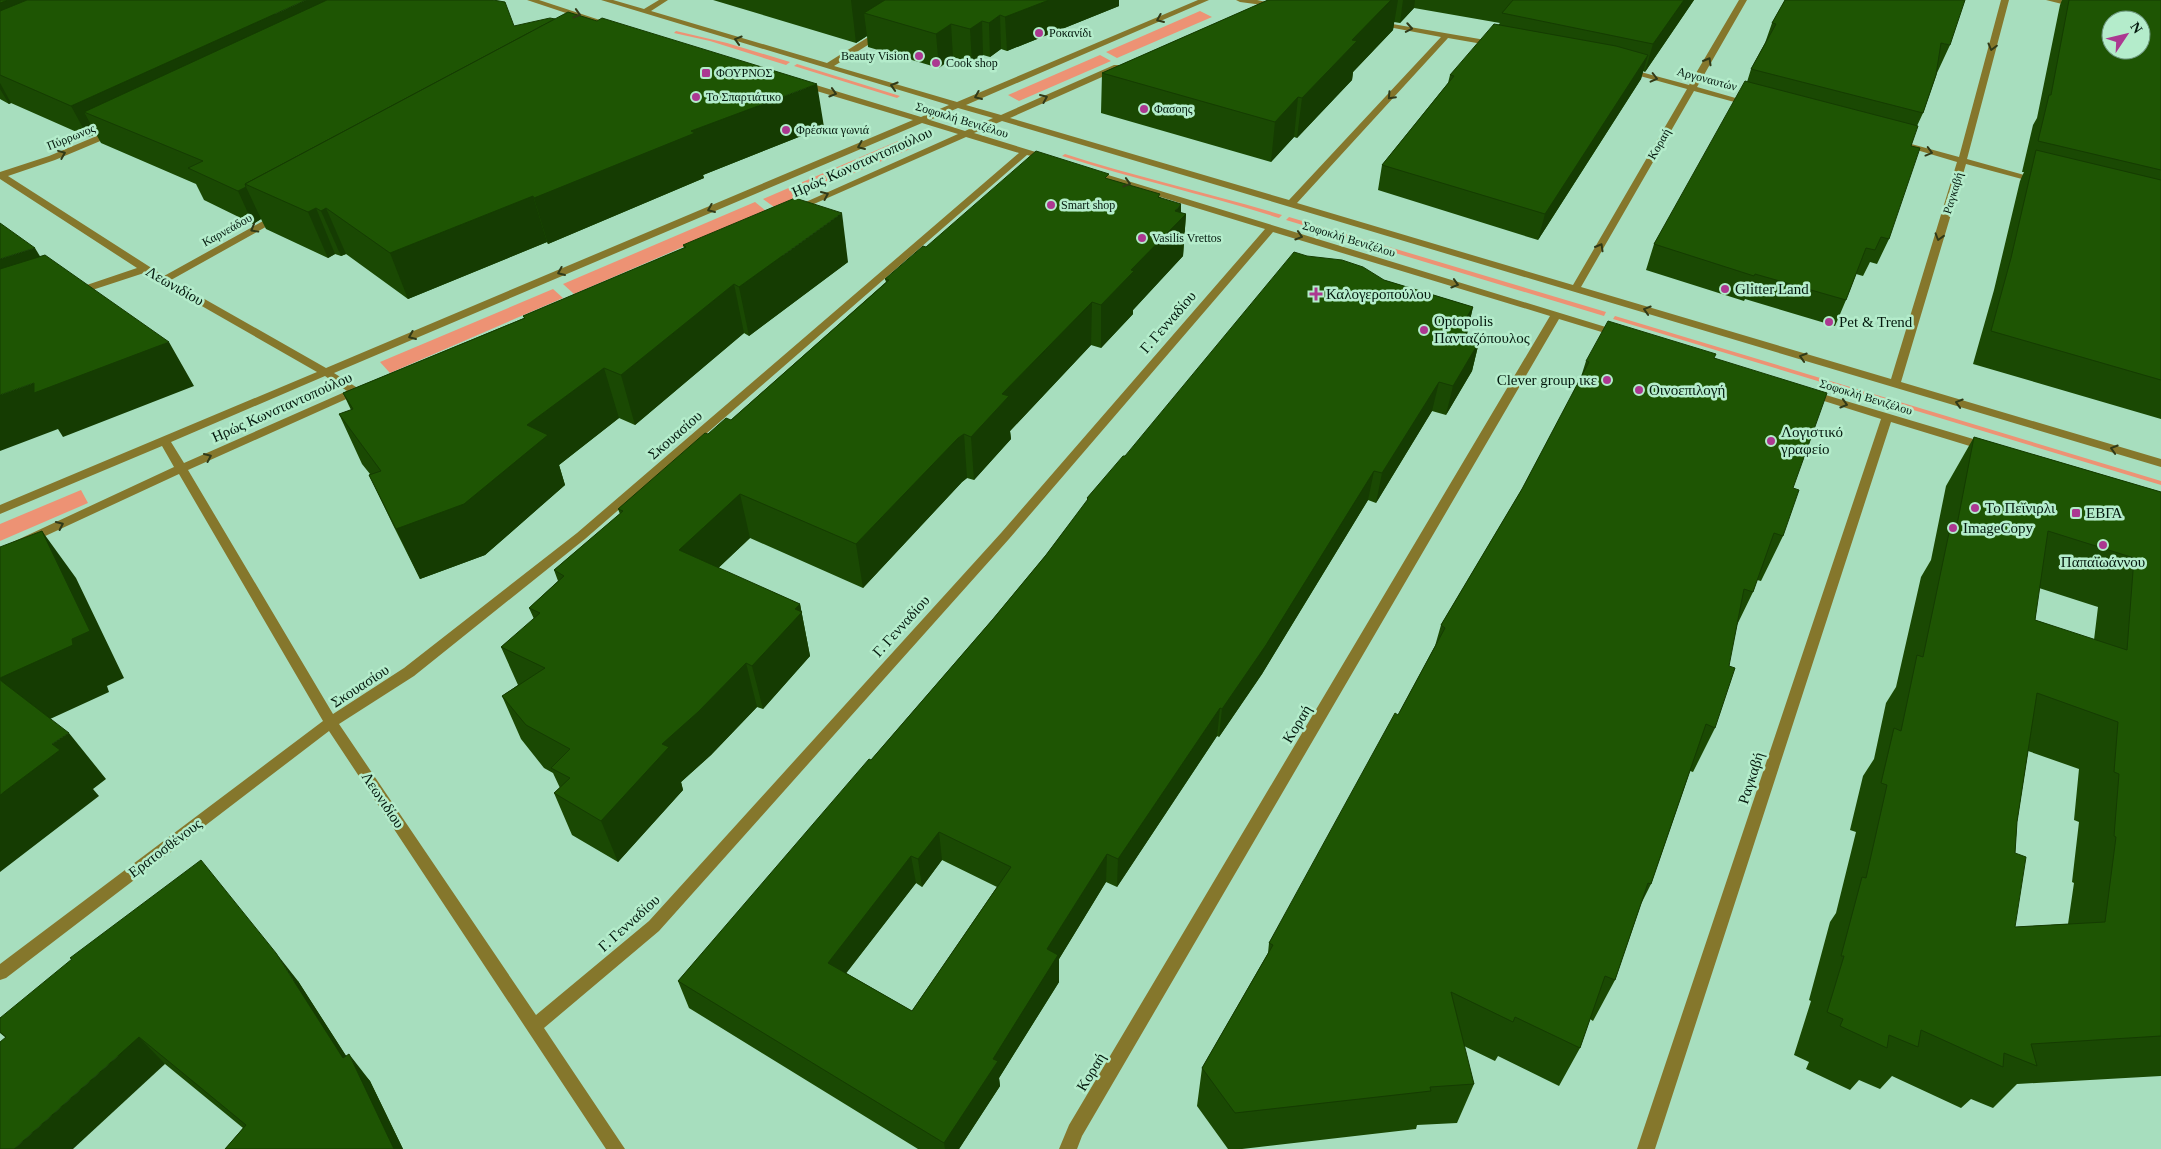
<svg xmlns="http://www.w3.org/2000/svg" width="2161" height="1149" font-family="'Times New Roman',serif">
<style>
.green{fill:#ed9274}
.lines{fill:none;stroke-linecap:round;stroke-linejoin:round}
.minor{fill:#85772c;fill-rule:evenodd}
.wall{fill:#1a4903;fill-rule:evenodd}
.shaded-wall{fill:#153c02}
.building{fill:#1e5503;stroke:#153c02;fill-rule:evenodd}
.oneway{stroke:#313a18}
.poi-dot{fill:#ac3891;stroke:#b4eccb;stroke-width:2}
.labels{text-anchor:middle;stroke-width:5;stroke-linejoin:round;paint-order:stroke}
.far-poi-label{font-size:12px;fill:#04190e;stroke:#b4eccb;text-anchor:start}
.far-street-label{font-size:12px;fill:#04190e;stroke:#b4eccb}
.street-label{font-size:15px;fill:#04190e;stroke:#b4eccb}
.poi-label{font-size:15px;fill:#04190e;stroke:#b4eccb;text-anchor:start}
</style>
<rect width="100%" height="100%" fill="#a7debe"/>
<!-- green -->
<g class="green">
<polygon points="1200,11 1212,17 1117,58 1106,52"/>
<polygon points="676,31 727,43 790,62 786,65 710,41 674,33"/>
<polygon points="1100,55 1111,61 1019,101 1008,95"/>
<polygon points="797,64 900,96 897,98 794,66"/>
<polygon points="898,141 910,149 774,207 763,199"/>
<path d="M1065,154C1136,177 1209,193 1282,215L1279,218C1207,195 1134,179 1062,156Z"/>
<polygon points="755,202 766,211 574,294 563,284"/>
<polygon points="1289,217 1606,312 1604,316 1286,220"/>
<polygon points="553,289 563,298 390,373 380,362"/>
<polygon points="1615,316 2161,481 2161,485 1613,319"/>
<polygon points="81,490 88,503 0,541 0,524"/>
</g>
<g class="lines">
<!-- minor -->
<g class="minor">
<polygon points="527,0 539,0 618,26 611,28"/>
<path d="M601,0H613L644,9L659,0H668L651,11L827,63L878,31H884V35L834,66L957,102L1198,0H1209L966,105L1001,115L1114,65H1120V69L1010,118L1289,200L1441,37L1378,25H1375V21L1497,42L1498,44L1494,46L1448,38L1297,203L1573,285L1687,89L1622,71L1626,68L1689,85L1739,0H1747L1697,87L1753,103L1749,106L1694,91L1581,287L1891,379L1957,162L1900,145L1904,142L1959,157L2001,0H2009L1967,159L2042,180L2037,183L1966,164L1901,382L2161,459V467L1002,121L974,133L1052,157V161L1027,155L585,539L414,676L339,724L536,1015L649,921L1001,533L1265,229L1089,175V171H1095L1622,332L1623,334L1618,337L1559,319L1082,1136L1077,1149H1059L1069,1125L1550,316L1273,232L1009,539L659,931L544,1028L625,1149H606L329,731L6,978L0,980V964L323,721L179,474L0,557V548L174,467L162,446L0,514V505L317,372L144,273L80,294H72V290L137,268L0,179V172L49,156L111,130H117V134L55,160L8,176L164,276L274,215H280V219L171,280L326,368L913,120L800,86V82H806L921,117L949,105ZM958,108L993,118L965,131L930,120ZM922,123L958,134L790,209L795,212L798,211L966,137L1019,153L577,533L404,668L333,714L188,470L362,392L363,390L362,388L356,387L334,373ZM325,376L347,391L184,463L171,442Z"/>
<polygon points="1236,0 1257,0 1281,5 1277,7 1240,2"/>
<polygon points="2046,0 2061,0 2082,6 2078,8"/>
<polygon points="1809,390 1990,444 1992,447 1986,451 1891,422 1655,1149 1637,1149 1881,419 1805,395 1804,393 1805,391"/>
</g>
</g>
<!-- wall -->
<g class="wall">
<polygon points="0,0 514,26 824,127 703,175 704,178 548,244 547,242 408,299 346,254 341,256 335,254 328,258 266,229 261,219 253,224 204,200 196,184 101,143 96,134 88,137 11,103 9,104 0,99"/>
<polygon points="713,0 1119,0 1119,6 1007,51 1001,49 990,57 983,55 972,63 953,57 939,68 868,47 867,36 856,43"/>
<polygon points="1268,0 1694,0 1645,72 1643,71 1641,79 1538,240 1378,190 1382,165 1448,83 1450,75 1500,23 1414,8 1400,23 1394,22 1393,30 1353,72 1352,80 1297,138 1294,137 1271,162 1101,113 1102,73"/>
<polygon points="1785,0 1950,45 1937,73 1923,113 1917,126 1911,146 1889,239 1877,264 1870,262 1863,276 1856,274 1846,300 1835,326 1745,299 1744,301 1646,270 1654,244 1747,82 1751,69 1765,43 1772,23"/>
<polygon points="2062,0 2161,0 2161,419 1973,364 1994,290 2020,181 2024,172 2022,172 2033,125 2037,118 2060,5"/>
<polygon points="1109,179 1160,197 1181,213 1186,214 1183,256 1133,310 1133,314 1101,348 1091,345 1010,431 1011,439 974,480 967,478 962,482 863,588 750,538 718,568 800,604 810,656 763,709 757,707 711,755 681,782 683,790 618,862 572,835 554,793 560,788 553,773 544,768 521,739 502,696 518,685 501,647 534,619 529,608 558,581 554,570 620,514 618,509 708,434 731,420 886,282 885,279 926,247"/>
<polygon points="683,245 848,262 749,336 744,333 635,425 619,418 559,465 565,485 485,555 420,579 393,525 369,475 370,474 362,464 339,414 351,410 343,393 524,318 523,316 684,248"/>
<path d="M1384,280L1473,307L1466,338L1479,342L1472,371L1446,415L1432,411L1376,503L1368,500L1262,674L1219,737L1217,736L1117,887L1106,882L1059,959V982L999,1078L1000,1086L959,1149H918L689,1008L678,981L871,760L993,619L1046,555L1087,501V498L1125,456ZM942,860L997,887L912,1011L846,973L916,883L922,887Z"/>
<polygon points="1715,358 1793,488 1783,536 1761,581 1757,580 1753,592 1737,625 1715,728 1693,772 1690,771 1651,884 1641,904 1615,980 1593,1021 1590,1019 1580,1048 1559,1086 1498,1056 1495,1061 1464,1046 1474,1084 1457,1123 1417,1125 1416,1129 1242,1149 1228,1149 1197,1106 1202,1068 1268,953 1269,943 1398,715 1435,646 1441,625 1522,489 1580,380 1586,361"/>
<path d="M1974,437L2161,492V1076L2017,1084L1993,1108L1971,1099L1961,1108L1892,1076L1880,1089L1859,1080L1850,1090L1806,1069L1809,1062L1794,1055L1811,1001L1809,1000L1830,922L1836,913L1856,832L1850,830L1863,776L1874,759L1886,703L1896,687L1921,577L1931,560L1946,486ZM2039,588L2098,607L2094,640L2035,620ZM2028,751L2079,769L2074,820L2079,822L2072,882L2074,883L2068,924L2015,927V853L2017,822Z"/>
<polygon points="298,981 346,1056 370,1081 403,1149 225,1149 243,1128 165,1064 5,1037 0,1033 0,1018"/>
</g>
<!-- shaded-wall -->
<g class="shaded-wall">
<polygon points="8,0 93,0 0,40 0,3"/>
<polygon points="306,0 382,0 84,112 96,134 88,137 71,106"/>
<polygon points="851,0 929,0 864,13 867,36 856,43"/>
<polygon points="1049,0 1119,0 1119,6 1007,51 1005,17"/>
<polygon points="1391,0 1398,0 1393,30 1353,72 1352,80 1297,138 1302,98 1352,40"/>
<polygon points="1403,0 1415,0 1414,8 1400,23"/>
<polygon points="1684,0 1694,0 1645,72 1653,44"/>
<polygon points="1000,15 1001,49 990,57 989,23"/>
<polygon points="982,21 983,55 972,63 970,29"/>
<polygon points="951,24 953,57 939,68 936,34"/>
<polygon points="1648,55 1641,79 1538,240 1545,214"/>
<polygon points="0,83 11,103 9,104 0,89"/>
<polygon points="817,84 824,127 703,175 704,178 548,244 534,198 691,131"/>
<polygon points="1298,97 1294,137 1271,162 1275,122"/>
<polygon points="246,187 261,219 253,224 238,191"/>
<polygon points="533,196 547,242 408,299 390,253"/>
<polygon points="1181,204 1181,220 1186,214 1183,256 1133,310 1133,314 1101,348 1101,305 1131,270 1175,211"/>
<polygon points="316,208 335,254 328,258 308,212"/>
<polygon points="326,208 346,254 341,256 321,211"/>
<polygon points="842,213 848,262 749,336 739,287"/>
<polygon points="35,248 61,291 0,311 0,259"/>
<polygon points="734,284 744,333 635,425 621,375"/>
<polygon points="1092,302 1091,345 1010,431 1011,439 974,480 971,437 1002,394"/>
<polygon points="1473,307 1468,328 1469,325 1463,354 1463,323"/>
<polygon points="169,342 194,386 63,437 58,429 0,451 0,395 34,383"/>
<polygon points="1479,342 1472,371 1446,415 1453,386"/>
<polygon points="604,368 619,418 559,465 565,485 485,555 420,579 396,529 527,425"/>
<polygon points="1439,382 1432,411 1376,503 1382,473"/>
<polygon points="964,434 967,478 962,482 863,588 856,544 958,438"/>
<polygon points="1374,471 1368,500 1262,674 1219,737 1222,709"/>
<polygon points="740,494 750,538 691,594 679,550"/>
<polygon points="42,531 76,578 124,678 107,686 109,692 37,725 0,680 0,678"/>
<polygon points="800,604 810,656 763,709 752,666 795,609"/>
<polygon points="746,663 757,707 711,755 681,782 683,790 618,862 601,821 662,744"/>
<polygon points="1220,708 1217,736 1117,887 1118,859"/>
<polygon points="69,733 106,779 93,789 99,796 0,872 0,795 52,744"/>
<polygon points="939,832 942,860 922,887 918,859"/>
<polygon points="1107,854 1106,882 1059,959 1059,982 999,1078 1000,1086 959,1149 945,1149 944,1143 993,1059 1047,949"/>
<polygon points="911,856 916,883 834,989 828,963"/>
<polygon points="276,953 298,981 361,1079 349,1054 370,1081 403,1149 394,1149 343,1058"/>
<polygon points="139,1037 165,1064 73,1149 14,1149"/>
</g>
<!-- building -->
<g class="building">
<polygon points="0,0 8,0 0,3"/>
<polygon points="27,0 306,0 71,106 0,75 0,11"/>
<polygon points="327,0 493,0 505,2 514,26 550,18 555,19 245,184 246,187 238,191 188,168 203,161 84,112"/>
<polygon points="885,0 1049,0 1005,17 1000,15 989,23 982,21 970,29 951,24 936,34 864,13"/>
<polygon points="1268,0 1391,0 1352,40 1357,41 1302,98 1298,97 1275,122 1102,73"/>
<polygon points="1513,0 1684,0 1653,44 1502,13"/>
<polygon points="1785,0 1965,0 1950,45 1941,43 1936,75 1923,113 1751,69 1776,24 1772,23"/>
<path d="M2069,0H2161V170L2038,141L2049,95H2051ZM2111,20H2141V50H2111Z"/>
<polygon points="568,12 597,21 602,18 817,84 691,131 695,133 534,198 533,196 390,253 326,208 321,211 316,208 308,212 245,184"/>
<polygon points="1494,24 1616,46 1648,55 1545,214 1382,165 1454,76 1450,75"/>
<polygon points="1745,81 1918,126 1911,146 1920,148 1889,239 1881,237 1875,250 1866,248 1846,300 1755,274 1754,276 1654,244"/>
<polygon points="2036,150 2161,180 2161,380 1991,331 2011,258"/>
<polygon points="1036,151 1109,174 1105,178 1160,194 1158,197 1181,204 1175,211 1186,214 1131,270 1134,271 1101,305 1092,302 1002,394 1009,396 971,437 964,434 958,438 856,544 740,494 679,550 800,604 795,609 802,612 752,666 746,663 698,712 662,744 669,747 601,821 554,793 570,778 551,768 570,749 526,725 502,696 545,668 501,647 540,613 529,608 564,576 554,570 623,511 618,509 705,433 708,434 726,418 731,420 889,280 885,279 923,246 926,247"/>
<polygon points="795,198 842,213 739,287 734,284 621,375 604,368 527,425 548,435 464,504 396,529 369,475 381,471 339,414 353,409 343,393 525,318 523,316 686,247 683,245"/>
<polygon points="0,223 35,248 0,259"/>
<path d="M1294,252L1307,256L1342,260L1363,267L1384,280L1473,307L1463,323L1469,325L1463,337L1479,342L1453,386L1439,382L1382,473L1374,471L1266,645L1222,709L1220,708L1118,859L1107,854L1047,949L1058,955L993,1059L998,1061L944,1143L678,981L869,759L871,760L993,619L1046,555L1088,499L1087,498L1123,456H1125ZM939,832L1011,867L912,1011L828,963L911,856L918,859Z"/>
<polygon points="45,255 169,342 34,393 34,383 0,395 0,269"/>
<polygon points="1608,321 1716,354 1714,358 1827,393 1793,488 1799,490 1783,536 1774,533 1753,592 1744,589 1729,666 1735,668 1715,728 1706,724 1651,884 1648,883 1615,980 1605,976 1580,1048 1515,1017 1513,1022 1451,992 1474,1084 1430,1087 1431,1091 1235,1113 1202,1068 1273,945 1269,943 1395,713 1398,715 1445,628 1441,625 1522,489 1589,362 1586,361"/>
<path d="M1974,437L2161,492V1036L2031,1044L2037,1066L2004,1053L2003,1067L1921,1030L1918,1047L1889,1035L1887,1048L1840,1026L1843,1019L1827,1012L1844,956H1841L1862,877L1866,878L1887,785L1881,783L1894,728L1901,731L1917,655L1923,657L1950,528L1956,530ZM2048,531L2134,558L2127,650L2035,620ZM2037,693L2118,722L2114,772L2119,774L2114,836L2116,837L2105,922L2015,927L2026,857L2015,853L2017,822Z"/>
<polygon points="42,531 90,631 72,639 73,645 0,678 0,547"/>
<polygon points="0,680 69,733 52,744 60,750 0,795"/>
<polygon points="201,860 276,953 343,1058 349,1054 394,1149 225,1149 246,1125 139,1037 14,1149 0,1149 0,1042 6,1037 0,1032 0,1018 72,959 70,958"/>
</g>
<!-- one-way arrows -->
<defs><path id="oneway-chevron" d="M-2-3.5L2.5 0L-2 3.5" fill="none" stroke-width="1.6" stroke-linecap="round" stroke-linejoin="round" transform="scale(1.25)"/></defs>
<g class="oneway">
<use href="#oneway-chevron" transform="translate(577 14) rotate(17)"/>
<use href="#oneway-chevron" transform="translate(1160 19) rotate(157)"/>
<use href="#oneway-chevron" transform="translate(1409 28) rotate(10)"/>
<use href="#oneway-chevron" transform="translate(738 40) rotate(-163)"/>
<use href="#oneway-chevron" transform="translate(1992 47) rotate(105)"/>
<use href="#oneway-chevron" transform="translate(1708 61) rotate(-60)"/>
<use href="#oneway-chevron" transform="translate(1654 78) rotate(14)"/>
<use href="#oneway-chevron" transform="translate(894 86) rotate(-163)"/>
<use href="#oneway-chevron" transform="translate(833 93) rotate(17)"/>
<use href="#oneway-chevron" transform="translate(978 96) rotate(157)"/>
<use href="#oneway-chevron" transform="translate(1391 96) rotate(133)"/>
<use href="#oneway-chevron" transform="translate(1044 98) rotate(-23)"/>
<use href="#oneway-chevron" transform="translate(861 146) rotate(157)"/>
<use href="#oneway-chevron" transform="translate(1929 152) rotate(15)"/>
<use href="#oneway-chevron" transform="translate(62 154) rotate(-22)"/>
<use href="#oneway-chevron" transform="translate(1127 183) rotate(17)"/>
<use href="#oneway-chevron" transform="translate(825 195) rotate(-24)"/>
<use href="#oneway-chevron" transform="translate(711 209) rotate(157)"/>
<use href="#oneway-chevron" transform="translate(254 229) rotate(151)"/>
<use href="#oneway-chevron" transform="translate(1299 236) rotate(17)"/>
<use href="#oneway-chevron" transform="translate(1939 237) rotate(107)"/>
<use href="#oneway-chevron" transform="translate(1600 247) rotate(-60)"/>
<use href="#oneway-chevron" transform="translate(561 272) rotate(157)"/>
<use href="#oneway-chevron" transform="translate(1455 284) rotate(17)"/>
<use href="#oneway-chevron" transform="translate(1647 310) rotate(-163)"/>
<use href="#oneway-chevron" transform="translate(412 336) rotate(157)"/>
<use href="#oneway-chevron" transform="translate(1803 357) rotate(-163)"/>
<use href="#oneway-chevron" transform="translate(1959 403) rotate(-163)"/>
<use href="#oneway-chevron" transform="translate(1844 404) rotate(17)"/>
<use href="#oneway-chevron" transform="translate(2114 449) rotate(-163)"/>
<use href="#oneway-chevron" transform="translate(208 457) rotate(-24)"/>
<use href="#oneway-chevron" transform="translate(60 525) rotate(-25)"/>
</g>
<!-- markers -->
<g class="poi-dot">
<circle cx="1039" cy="33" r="5"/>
<circle cx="919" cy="56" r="5"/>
<circle cx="936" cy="63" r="5"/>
<rect x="701" y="68" width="10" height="10" rx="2.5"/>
<circle cx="696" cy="97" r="5"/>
<circle cx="1144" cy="109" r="5"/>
<circle cx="786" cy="130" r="5"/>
<circle cx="1051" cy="205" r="5"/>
<circle cx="1142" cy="238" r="5"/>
<circle cx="1725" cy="289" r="5"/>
<path d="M1313.5 286.5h5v5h5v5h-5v5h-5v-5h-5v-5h5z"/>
<circle cx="1829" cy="322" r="5"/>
<circle cx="1424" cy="330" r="5"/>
<circle cx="1607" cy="380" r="5"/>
<circle cx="1639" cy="390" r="5"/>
<circle cx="1771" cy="441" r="5"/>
<circle cx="1975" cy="508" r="5"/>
<rect x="2071" y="508" width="10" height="10" rx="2.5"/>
<circle cx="1953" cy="528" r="5"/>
<circle cx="2103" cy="545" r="5"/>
</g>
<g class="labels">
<!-- far-poi labels -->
<g class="far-poi-label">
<text x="1049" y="37">Ροκανίδι</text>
<text x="909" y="60" text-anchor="end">Beauty Vision</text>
<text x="946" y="67">Cook shop</text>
<text x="716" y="77">ΦΟΥΡΝΟΣ</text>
<text x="706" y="101">Το Σπαρτιάτικο</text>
<text x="1154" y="113">Φασοης</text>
<text x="796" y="134">Φρέσκια γωνιά</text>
<text x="1061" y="209">Smart shop</text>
<text x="1152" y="242">Vasilis Vrettos</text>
</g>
<!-- far-street labels -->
<g class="far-street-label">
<text transform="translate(1707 79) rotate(15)" y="4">Αργοναυτών</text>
<text transform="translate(962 120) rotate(17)" y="4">Σοφοκλή Βενιζέλου</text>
<text transform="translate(71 137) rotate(-22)" y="4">Πύρρωνος</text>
<text transform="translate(1659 144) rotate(-60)" y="4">Κοραή</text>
<text transform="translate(1953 193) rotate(-73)" y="4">Ραγκαβή</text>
<text transform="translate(227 230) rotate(-29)" y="4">Καρνεάδου</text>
<text transform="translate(1349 239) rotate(17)" y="4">Σοφοκλή Βενιζέλου</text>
<text transform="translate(1866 397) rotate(17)" y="4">Σοφοκλή Βενιζέλου</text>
</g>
<!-- street labels -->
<g class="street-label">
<text transform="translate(862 162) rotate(-24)" y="5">Ηρώς Κωνσταντοπούλου</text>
<text transform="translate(175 286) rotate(30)" y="5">Λεωνιδίου</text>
<text transform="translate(1168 322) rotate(-49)" y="5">Γ. Γενναδίου</text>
<text transform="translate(282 407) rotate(-24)" y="5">Ηρώς Κωνσταντοπούλου</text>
<text transform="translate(675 435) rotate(-41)" y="5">Σκουασίου</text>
<text transform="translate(901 626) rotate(-48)" y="5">Γ. Γενναδίου</text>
<text transform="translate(360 686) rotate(-33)" y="5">Σκουασίου</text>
<text transform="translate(1297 724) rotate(-59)" y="5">Κοραή</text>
<text transform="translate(1751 778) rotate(-72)" y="5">Ραγκαβή</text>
<text transform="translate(383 800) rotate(56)" y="5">Λεωνιδίου</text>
<text transform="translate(165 848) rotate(-37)" y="5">Ερατοσθένους</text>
<text transform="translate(629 923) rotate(-42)" y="5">Γ. Γενναδίου</text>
<text transform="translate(1091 1072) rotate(-59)" y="5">Κοραή</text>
</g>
<!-- poi labels -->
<g class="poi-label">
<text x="1735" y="294">Glitter Land</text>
<text x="1326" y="299">Καλογεροπούλου</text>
<text x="1434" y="326">Optopolis<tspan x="1434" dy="17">Πανταζόπουλος</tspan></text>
<text x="1839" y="327">Pet &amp; Trend</text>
<text x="1597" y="385" text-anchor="end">Clever group ικε</text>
<text x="1649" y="395">Οινοεπιλογή</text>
<text x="1781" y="437">Λογιστικό<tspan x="1781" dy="17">γραφείο</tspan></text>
<text x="1985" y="513">Το Πεϊνιρλι</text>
<text x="2086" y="518">ΕΒΓΑ</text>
<text x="1963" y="533">ImageCopy</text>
<text x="2103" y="567" text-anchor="middle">Παπαϊωάννου</text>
</g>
</g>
<!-- north arrow -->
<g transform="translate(2126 35) rotate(55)"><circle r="24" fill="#b4eccb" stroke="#6e987f"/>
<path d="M0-4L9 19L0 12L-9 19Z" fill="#ac3891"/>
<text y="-8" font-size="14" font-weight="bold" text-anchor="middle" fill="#04190e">N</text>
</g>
</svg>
